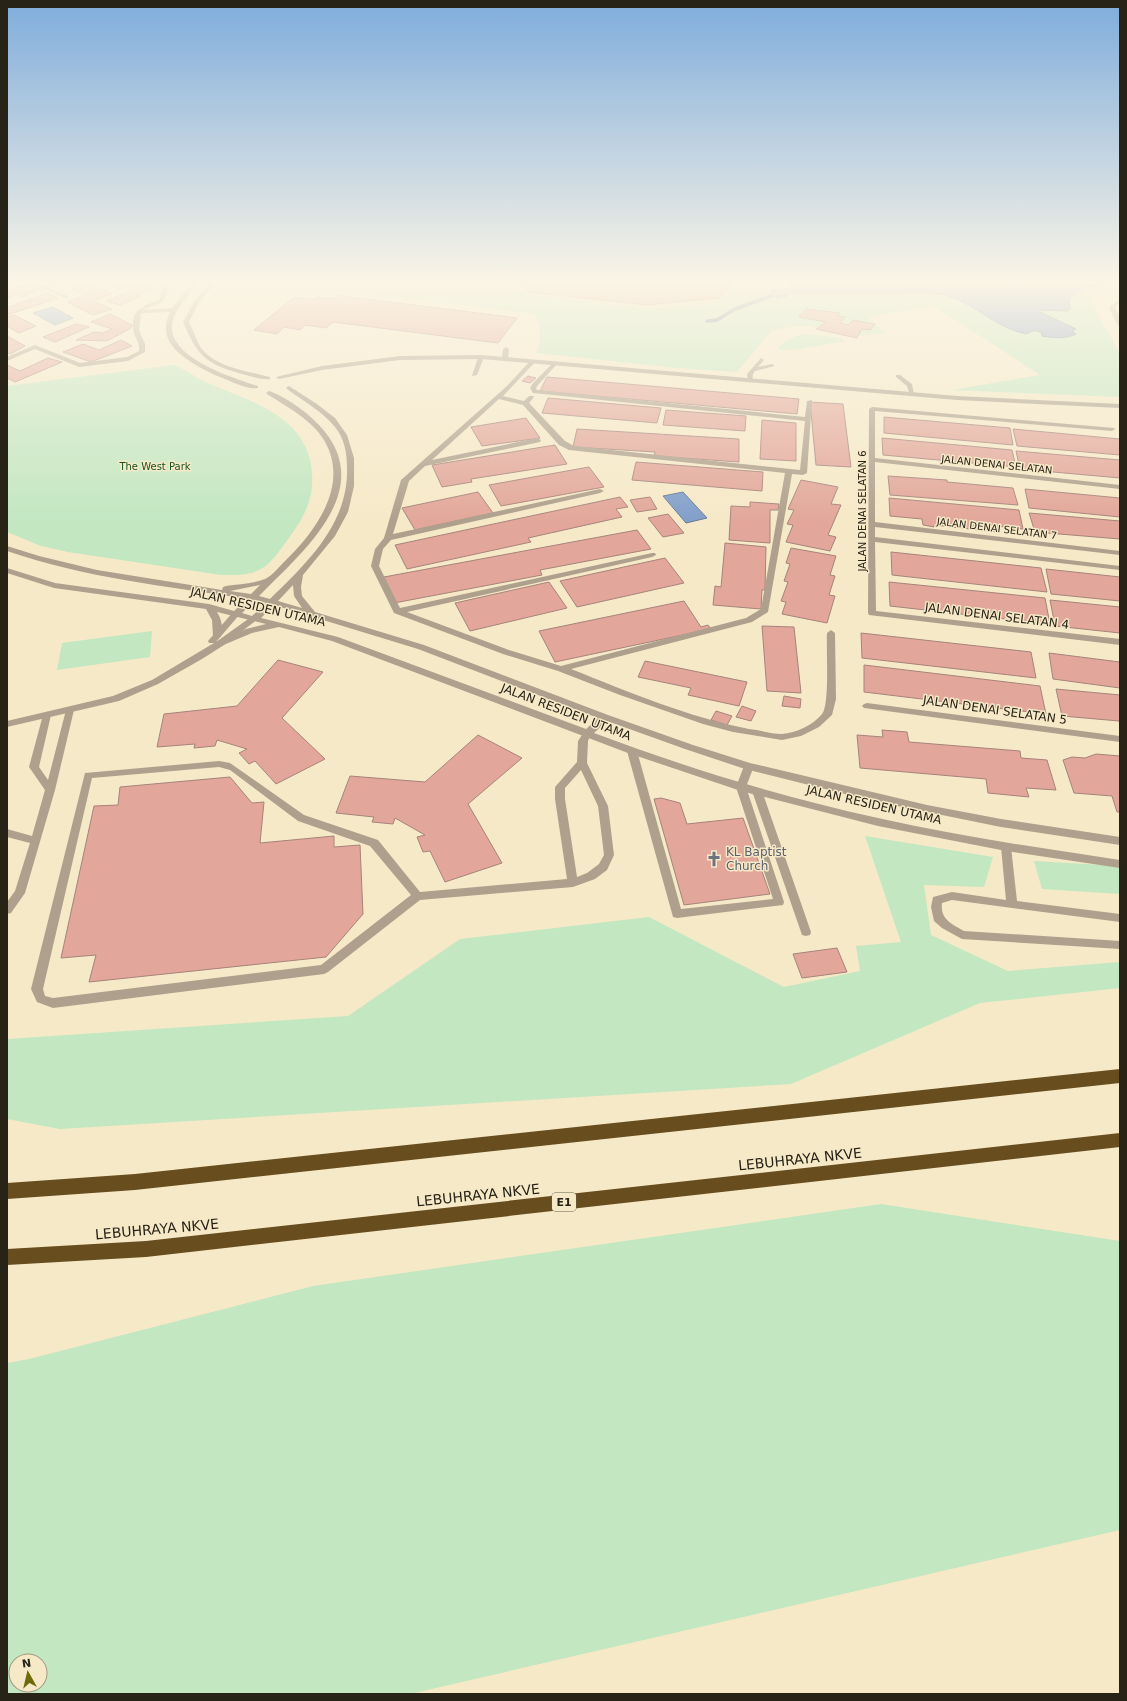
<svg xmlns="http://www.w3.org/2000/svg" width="1127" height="1701" font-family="'DejaVu Sans',sans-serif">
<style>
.built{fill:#efdfb7}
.green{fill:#c2e7c1;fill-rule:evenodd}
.water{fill:#829fca;stroke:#677a94}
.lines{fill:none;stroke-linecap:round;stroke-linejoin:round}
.stream{stroke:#677a94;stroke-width:3.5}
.building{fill:#e2a79a;stroke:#a6837b}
.service{fill:#aea08c;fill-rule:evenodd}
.minor{fill:#aea08c;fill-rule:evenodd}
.tertiary{fill:#aea08c;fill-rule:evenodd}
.motorway{fill:#684d1f;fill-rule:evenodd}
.labels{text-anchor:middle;stroke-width:3;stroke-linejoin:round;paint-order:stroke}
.far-street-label{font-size:10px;fill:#282317;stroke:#f6e9c8}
.far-park-label{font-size:10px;fill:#18521e;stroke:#f6e9c8}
.shield{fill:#f6e9c8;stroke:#665e4c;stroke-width:1}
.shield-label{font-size:11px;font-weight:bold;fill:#282317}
.street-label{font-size:12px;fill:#282317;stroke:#f6e9c8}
.worship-label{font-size:12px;fill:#5b616d;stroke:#f6e9c8;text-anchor:start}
.near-street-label{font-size:14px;fill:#282317;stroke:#f6e9c8}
</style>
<rect width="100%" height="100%" fill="#f6e9c8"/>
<!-- built -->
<polygon class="built" points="520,284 734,284 713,304 653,308 632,307 526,294"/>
<!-- green -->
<g class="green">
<path d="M221,284H456L523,291L526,294L632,307L653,308L713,304L734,284H1120V289C1109,290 1097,290 1089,299L1120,353V397L952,390L1040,375L934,306L867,317L886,333L857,336L825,328L797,326L772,330L737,372L677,368L536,353C543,339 539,329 535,314L289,285L210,296Z"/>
<path d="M807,334L840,338L845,341L795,350H779V347C787,338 795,336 807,334Z"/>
<path d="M175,365C189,372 202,381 215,386C258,404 309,419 312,474C314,497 305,516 291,535C267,568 264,576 221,575L68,552L41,546L7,532V386Z"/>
<polygon points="152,631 150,657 57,670 62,643"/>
<polygon points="865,836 993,857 984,887 924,885 931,935 1008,971 1120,962 1120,988 980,1003 791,1084 60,1129 7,1119 7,1039 348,1016 460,939 649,917 784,987 860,971 856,946 901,942"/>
<polygon points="1034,861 1120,866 1120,894 1042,889"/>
<path d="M881,1204L1120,1241V1530L410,1694H7V1363L29,1359L313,1286ZM16,1661H40V1685H16Z"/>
</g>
<!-- water -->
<g class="water">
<path d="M792,284H1120C1100,284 1084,284 1069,299L1070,309L1067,311L1040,310V312L1076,329L1072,331L1076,334C1066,339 1054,338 1042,336V333C1037,330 1031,330 1027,334C995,328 978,305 948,296C929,290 909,293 890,293C856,293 822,293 789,293L787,296L777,298L769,295L774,289L784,290L791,287Z"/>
<polygon points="53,307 73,318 55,325 33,313"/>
<polygon points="683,492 707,518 686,523 663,496"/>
</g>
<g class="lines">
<!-- stream -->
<polyline class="stream" points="707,321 717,320 735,309 771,296"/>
</g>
<!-- building -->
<g class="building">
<polygon points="31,284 40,284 43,286 7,298 7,285 14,289"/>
<polygon points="83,284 101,284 93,287 98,289 82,294 72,289"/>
<polygon points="119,284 145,284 149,285 145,286 154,288 139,294 141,296 120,305 106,301 133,290 124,287 119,289 113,286"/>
<polygon points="526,284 734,284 719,298 647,305 528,292"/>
<polygon points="103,289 112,294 92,301 112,309 93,315 67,302"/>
<polygon points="48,293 58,298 7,315 7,306 9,307"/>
<polygon points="336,295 358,298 517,318 498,343 333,322 326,328 305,325 300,330 284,327 277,334 254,330 294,297 313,299 316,297 333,298"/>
<polygon points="806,309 840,313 838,316 845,317 840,323 848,325 853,320 875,324 870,330 862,329 857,338 816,329 826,322 799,317"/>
<polygon points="110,314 132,325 131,328 107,341 76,340 94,332 103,333 112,329 91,322"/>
<polygon points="14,315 36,326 19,333 7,326 7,317"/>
<polygon points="76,324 89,327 55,342 43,337"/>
<polygon points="7,336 25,346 10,354 7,352"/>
<polygon points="121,340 132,346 91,362 63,352 83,344 99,350"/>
<polygon points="48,358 62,362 15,382 7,378 7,365 20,371"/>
<polygon points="528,376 536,378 530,383 522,381"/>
<polygon points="547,377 799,399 797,414 540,391"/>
<polygon points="548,398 661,408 657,423 542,413"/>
<polygon points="810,402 843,404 851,467 816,465"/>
<polygon points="666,410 746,416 745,431 663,425"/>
<polygon points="884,417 1010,428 1013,445 884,433"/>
<polygon points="526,418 540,438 482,446 471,427"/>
<polygon points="762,420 796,423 796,461 760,459"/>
<polygon points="577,429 739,439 739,462 654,456 655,452 573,447"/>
<polygon points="1013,429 1120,439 1120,455 1017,446"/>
<polygon points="882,438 1012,450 1016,467 883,455"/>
<polygon points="555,445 567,464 471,479 472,482 442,487 432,465"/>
<polygon points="1016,451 1120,460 1120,478 1020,469"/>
<polygon points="636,462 763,472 762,491 632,480"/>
<polygon points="589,467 604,487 501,506 489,485"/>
<polygon points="888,476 947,480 947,482 1013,488 1018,505 890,495"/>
<polygon points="801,480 838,487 831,504 841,505 828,535 836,537 830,551 786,542 793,525 787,524 794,510 788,509"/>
<polygon points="1025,489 1120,498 1120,517 1029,508"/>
<polygon points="478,492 493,513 415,530 402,508"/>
<polygon points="620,497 628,507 616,509 622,517 528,538 531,542 407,569 395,545"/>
<polygon points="650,497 657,509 637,512 630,500"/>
<polygon points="889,498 1019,510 1023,529 997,526 998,532 934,525 934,527 923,525 922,519 890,516"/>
<polygon points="750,502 779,504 778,510 770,510 770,543 729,540 731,506 750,507"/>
<polygon points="1029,513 1120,521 1120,539 1035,532"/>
<polygon points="668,514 684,533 663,537 648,518"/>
<polygon points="637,530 651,549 540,570 542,575 394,603 384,577"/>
<polygon points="725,543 766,547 765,590 762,590 761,609 713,605 715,586 721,587"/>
<polygon points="791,548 836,556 830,575 835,576 829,595 835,596 827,623 782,614 786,602 781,601 788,582 784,581 790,564 786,563"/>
<polygon points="891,552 1041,568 1047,592 892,575"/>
<polygon points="665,558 684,583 577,607 560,581"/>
<polygon points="1046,569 1120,577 1120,601 1051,594"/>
<polygon points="549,582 567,608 470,631 455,603"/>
<polygon points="889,582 1045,598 1050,624 890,606"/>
<polygon points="1050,600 1120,607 1120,633 1055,626"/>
<polygon points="684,601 701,627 708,625 711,629 555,662 539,631"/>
<polygon points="762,626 794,627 801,693 767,691"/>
<polygon points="861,633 1031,652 1036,678 862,658"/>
<polygon points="1049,653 1120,662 1120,688 1053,679"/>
<polygon points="278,660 323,672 282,718 325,759 276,784 255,761 249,764 239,753 247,749 217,740 215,746 194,748 195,744 157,747 164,714 237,706"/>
<polygon points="645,661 747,682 739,706 688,695 691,688 638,677"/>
<polygon points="864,665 1040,686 1046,714 864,692"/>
<polygon points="1056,689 1120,695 1120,724 1119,721 1062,716"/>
<polygon points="784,696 801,699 800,708 782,706"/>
<polygon points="742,706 756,711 751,721 736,717"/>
<polygon points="716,711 732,716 727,725 711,720"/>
<polygon points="882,730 907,732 909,742 1020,751 1021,758 1047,760 1056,790 1026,788 1029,797 988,793 986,779 860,768 857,735 883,737"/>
<polygon points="478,735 522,758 468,804 502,863 445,882 430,851 423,852 417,837 425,835 395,818 393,824 372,822 374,817 336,813 350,776 425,782"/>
<polygon points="1096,754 1120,756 1120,812 1117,812 1112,796 1074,793 1063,760 1072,757 1085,758"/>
<polygon points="230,777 252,803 264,802 260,843 334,836 334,847 360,845 363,914 326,957 89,982 96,955 61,958 94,806 118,805 120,787"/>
<polygon points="661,798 680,803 687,824 743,818 770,894 684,905 654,799"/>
<polygon points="837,948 847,972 802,978 793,954"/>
</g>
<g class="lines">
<!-- service -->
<g class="service">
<polygon points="49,284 56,284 49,288 68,296 68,298 64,298 44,289 23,297 18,296"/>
<path d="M162,284H168C166,306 160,302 143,310L175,308L178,310L175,312L141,313L139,330L145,344V352L128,361L79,367L35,349L7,361V357L35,345L80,363L127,357L139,351C140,344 136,339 134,333C129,309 142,307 160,299Z"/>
<polygon points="1120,299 1120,303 1115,307 1120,318 1120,326 1117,324 1109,307"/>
<polygon points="506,347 509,349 508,358 505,360 502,358 503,349"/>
<polygon points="481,355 484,357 477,375 472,376 478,357"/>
<polygon points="761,358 764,360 758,367 772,364 775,366 755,371 753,374 752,381 748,381 747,374"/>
<polygon points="896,375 900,375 912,384 914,395 910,395 907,386 896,377"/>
<polygon points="70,707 74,710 55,790 25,893 11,913 7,914 7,902 15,891 30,843 7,837 7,829 32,836 45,790 29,767 43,715 47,712 51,715 39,767 48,780 66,710"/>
<path d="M587,731L591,734L588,741L587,763L608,806L614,855L607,870L595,879L573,887L420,900L328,972L324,974L53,1008L37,1002L31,989L85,773L219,761L230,763L304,815L378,840L420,892L567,879L555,799V787L577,762L578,741L584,732ZM219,767L230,770L298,821L370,846L411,895L321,965L53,998L45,996L43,989L92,778ZM581,770L598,806L604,855L599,864L587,873L577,877L565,799V788Z"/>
<polygon points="632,748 637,751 681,909 773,899 736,787 744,766 749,763 754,766 746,787 784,902 783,905 677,918 673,917 627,751"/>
<polygon points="757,788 762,791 811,932 810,935 806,936 802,935 801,932 752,791"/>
<path d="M1006,843L1010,844L1011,847L1017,901L1120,914V922L952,900L942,903C940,919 951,924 964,931L1120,941V949L962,939L942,928L934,921L931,907L933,897L952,892L1006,900L1001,847L1002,844Z"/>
</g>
<!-- minor -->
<g class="minor">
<path d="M531,360L536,361L503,396L524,401L529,396H533L534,397L529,403L565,441L574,446L800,470L805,421L533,393L530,388L533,383L555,361L558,363L538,385L536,388L537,390L805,417L807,401L812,400L807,473L803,475L792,474L768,612L752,622L571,669C629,692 688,717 749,729C760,730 771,734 782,734C796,733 813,725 822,714C830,705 826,648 827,633L831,630L835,633L836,699L832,715L819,727L801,736L782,740L733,732L703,724L620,695L558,671L503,654L394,613L371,566L375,549L384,538L401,480L507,386ZM499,399L523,405L559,445L569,450L785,473L761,609L746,618L561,666L509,650L407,612L652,557L656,555L655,553H652L400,608L379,566L383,549L391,540L600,493L604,491L600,489L393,534L409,481L425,466L540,442L541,440L537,438L432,460Z"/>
<polygon points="872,407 1114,428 1115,429 1112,431 875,411 875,458 1120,485 1120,489 875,462 875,522 1120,551 1120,555 875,527 875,537 1120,566 1120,570 875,542 876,611 1120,639 1120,645 869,615 868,613 869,409"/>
<polygon points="236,611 240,614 216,642 251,617 254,616 258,619 224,645 202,659 158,684 119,701 7,727 7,721 113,696 152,680 214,643 209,643 208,641 233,612"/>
<polygon points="867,703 1120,736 1120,742 864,708 862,706 864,704"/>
</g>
<!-- tertiary -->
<g class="tertiary">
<path d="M192,284H198C189,295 178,305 173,320C162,356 233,378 258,386V388C247,390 231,381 220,377C202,369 165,352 166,328C166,311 181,296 192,284Z"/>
<path d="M209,284H215L199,302L189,322C193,330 196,340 201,348C217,368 248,371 270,377V379C263,380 253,377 246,375C208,365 198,358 183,322L194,302Z"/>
<polygon points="481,355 957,396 1120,404 1120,408 957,400 481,359 400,360 322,370 279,379 276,377 322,366 400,356"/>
<path d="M289,386L317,404L335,418L347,435L354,458V486L348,512L335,536L303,575L301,587L302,596L315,612L424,645L608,715L693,745L750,763L927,805L1001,819L1120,837V845L1001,827L873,801L745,769L685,749L607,721L594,733C687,768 782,797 878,818C958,836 1039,848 1120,860V868L1006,851L878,826L741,791L628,753L332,641L279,627L252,633L221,646L216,643L218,641L246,629L266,624L217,612C222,620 223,627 221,636L217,639L213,636L212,620L206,609L54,588L7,573V568L55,583L209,604L234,611L247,599C166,586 85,578 7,551V546L39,556L97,570L222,590L223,587L226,586C238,584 253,584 265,579C272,576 280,566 285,561C317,530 350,484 324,440C311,419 287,407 267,394L266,393L269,391C285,396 308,413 319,425C380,489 301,553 259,596L270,599C308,562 349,523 347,467C347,452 344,438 335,427C322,411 303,401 287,389L286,388ZM260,585L251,594L230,591ZM293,585L294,596L302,608L278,601ZM255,600L266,603L252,616L242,613ZM274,605L418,649L598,718L586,729L338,637L261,618Z"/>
</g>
<!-- motorway -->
<g class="motorway">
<polygon points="1120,1069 1120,1083 135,1190 7,1199 7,1183 135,1174"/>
<polygon points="1120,1133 1120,1147 146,1257 7,1265 7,1249 146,1241"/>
</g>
</g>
<!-- sky -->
<linearGradient id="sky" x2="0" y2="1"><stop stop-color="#7facdc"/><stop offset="0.54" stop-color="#fbf5e6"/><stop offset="1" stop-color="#fbf5e6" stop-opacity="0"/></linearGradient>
<rect width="1127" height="522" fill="url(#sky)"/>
<!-- icons -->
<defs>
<symbol id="church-bare" viewBox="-9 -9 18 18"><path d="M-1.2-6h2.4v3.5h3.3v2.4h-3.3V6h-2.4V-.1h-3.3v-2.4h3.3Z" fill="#6b7280" stroke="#f6e9c8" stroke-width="2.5" paint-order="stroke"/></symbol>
</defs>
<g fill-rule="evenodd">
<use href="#church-bare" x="703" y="848" width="22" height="22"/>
</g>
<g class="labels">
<!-- far-street labels -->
<g class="far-street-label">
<text transform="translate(997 464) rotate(6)" y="4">JALAN DENAI SELATAN</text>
<text transform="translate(862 511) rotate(-90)" y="4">JALAN DENAI SELATAN 6</text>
<text transform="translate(997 528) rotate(7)" y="4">JALAN DENAI SELATAN 7</text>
</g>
<!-- far-park labels -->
<g class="far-park-label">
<text x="155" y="470">The West Park</text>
</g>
<!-- shield labels -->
<rect class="shield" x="552" y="1193" width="24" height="18" rx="3"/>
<g class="shield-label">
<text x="564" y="1206">E1</text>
</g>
<!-- street labels -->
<g class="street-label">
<text transform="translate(258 607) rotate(13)" y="4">JALAN RESIDEN UTAMA</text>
<text transform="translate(997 616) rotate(7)" y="4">JALAN DENAI SELATAN 4</text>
<text transform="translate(995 710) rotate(8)" y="4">JALAN DENAI SELATAN 5</text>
<text transform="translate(566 712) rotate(21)" y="4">JALAN RESIDEN UTAMA</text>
<text transform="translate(874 805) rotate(13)" y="4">JALAN RESIDEN UTAMA</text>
</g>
<!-- worship labels -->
<g class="worship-label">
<text x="726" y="856">KL Baptist<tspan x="726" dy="14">Church</tspan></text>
</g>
<!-- near-street labels -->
<g class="near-street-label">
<text transform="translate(800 1159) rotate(-6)" y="5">LEBUHRAYA NKVE</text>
<text transform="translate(478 1195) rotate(-6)" y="5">LEBUHRAYA NKVE</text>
<text transform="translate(157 1229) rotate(-5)" y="5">LEBUHRAYA NKVE</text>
</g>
</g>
<!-- border -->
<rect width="1127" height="1701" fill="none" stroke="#282317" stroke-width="16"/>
<!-- north arrow -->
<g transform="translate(28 1673) rotate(352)"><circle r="19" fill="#f6e9c8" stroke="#a49a81"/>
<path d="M0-3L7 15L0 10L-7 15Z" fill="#6d6b08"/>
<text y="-6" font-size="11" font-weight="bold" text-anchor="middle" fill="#282317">N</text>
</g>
</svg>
